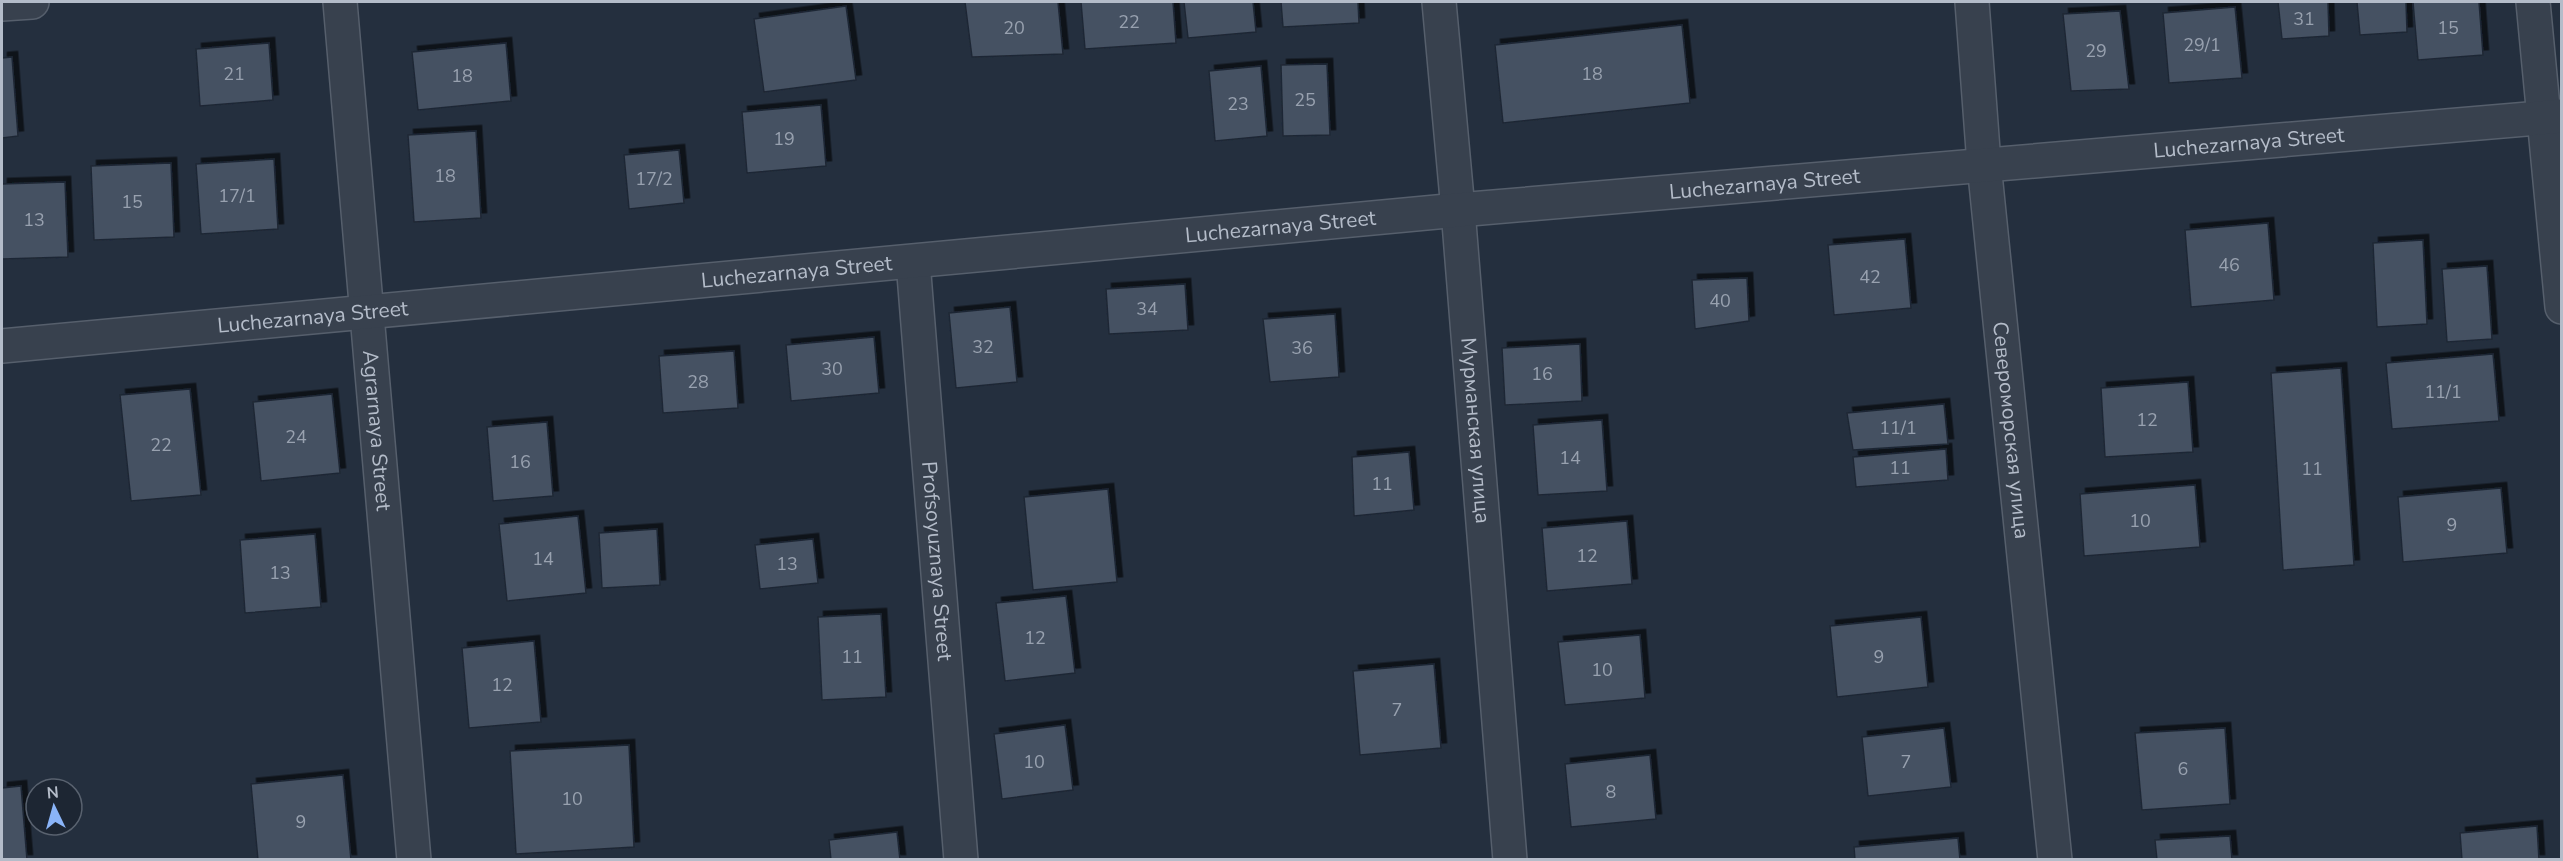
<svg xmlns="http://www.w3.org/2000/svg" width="2563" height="861" font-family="'Nunito Sans',sans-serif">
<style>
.building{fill:#455162;stroke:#1f2835;stroke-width:1.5;filter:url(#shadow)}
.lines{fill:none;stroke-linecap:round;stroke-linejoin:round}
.street-casing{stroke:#565f6c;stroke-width:36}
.street{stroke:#38414e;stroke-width:33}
.labels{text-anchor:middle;stroke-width:4.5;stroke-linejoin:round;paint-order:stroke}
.number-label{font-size:18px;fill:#98a1af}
.street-label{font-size:21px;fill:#b4bcc9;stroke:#1d2633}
</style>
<defs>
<filter id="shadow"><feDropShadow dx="5.5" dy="-5.5" stdDeviation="0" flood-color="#0009"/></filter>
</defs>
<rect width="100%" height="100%" fill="#242f3e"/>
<!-- building -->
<g class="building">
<polygon points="965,2 1058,2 1063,54 972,57"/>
<polygon points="1081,2 1173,2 1176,43 1085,49"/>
<polygon points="1184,2 1253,2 1256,32 1188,38"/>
<polygon points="1281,2 1358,2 1359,23 1283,27"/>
<polygon points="2278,2 2328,2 2329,36 2282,39"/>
<polygon points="2357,2 2406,2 2407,32 2360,35"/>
<polygon points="2413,2 2479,2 2483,55 2418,60"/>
<polygon points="846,6 856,80 764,92 754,19"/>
<polygon points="2235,7 2242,78 2169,83 2163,13"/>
<polygon points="2120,11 2129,89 2071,91 2063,14"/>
<polygon points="1682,25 1690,103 1503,123 1495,45"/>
<polygon points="269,43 273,100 200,106 196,49"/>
<polygon points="506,43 511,101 418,110 412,52"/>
<polygon points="12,57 18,136 2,138 2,58"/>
<polygon points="1327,64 1330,135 1283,136 1281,65"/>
<polygon points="1261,66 1267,136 1215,141 1209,71"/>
<polygon points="821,105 826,166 747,173 742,112"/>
<polygon points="476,131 481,218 414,222 408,135"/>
<polygon points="679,150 684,203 629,209 624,155"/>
<polygon points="274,159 278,229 201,234 196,164"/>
<polygon points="171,163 174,237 94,240 91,166"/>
<polygon points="65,182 68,257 2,259 2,184"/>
<polygon points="2268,223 2274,300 2191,307 2185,230"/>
<polygon points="1905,239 1911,308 1834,315 1828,245"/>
<polygon points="2423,240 2427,324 2377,327 2373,243"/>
<polygon points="2487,266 2492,339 2447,342 2442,269"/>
<polygon points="1747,278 1749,321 1695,329 1692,280"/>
<polygon points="1185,284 1188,330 1109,334 1106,289"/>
<polygon points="1010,307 1017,382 956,388 949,313"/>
<polygon points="1335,314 1339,377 1270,382 1263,319"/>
<polygon points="874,337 879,393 791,401 786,345"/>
<polygon points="1580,344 1582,401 1505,405 1502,348"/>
<polygon points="734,351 738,408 663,413 659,356"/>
<polygon points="2493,354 2499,421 2392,429 2386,363"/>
<polygon points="2341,368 2354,565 2283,570 2271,373"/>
<polygon points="2188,382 2193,452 2105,457 2101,388"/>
<polygon points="190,389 201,495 131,501 120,395"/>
<polygon points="332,394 340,473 261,481 253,402"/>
<polygon points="1944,404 1948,444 1853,450 1847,413"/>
<polygon points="1602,420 1607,491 1538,495 1533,425"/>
<polygon points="547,422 553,496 493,501 487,427"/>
<polygon points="1946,449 1948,480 1856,487 1853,457"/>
<polygon points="1409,452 1414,510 1354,516 1352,457"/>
<polygon points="2195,485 2200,547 2084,556 2080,494"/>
<polygon points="2501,488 2507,553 2403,562 2398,497"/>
<polygon points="1108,489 1117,582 1033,590 1024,497"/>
<polygon points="578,516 586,593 507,601 499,524"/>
<polygon points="1627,521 1632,584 1547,591 1542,528"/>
<polygon points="657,529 660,585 602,588 599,533"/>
<polygon points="315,534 321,607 245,613 240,540"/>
<polygon points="813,539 818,583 760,589 755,545"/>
<polygon points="1066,596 1075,673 1005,681 996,603"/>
<polygon points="881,614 886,697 822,700 818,617"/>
<polygon points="1921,617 1928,687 1837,697 1830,626"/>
<polygon points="1640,635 1645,698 1565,705 1558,642"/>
<polygon points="534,641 541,722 469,728 462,648"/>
<polygon points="1434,664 1441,748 1360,755 1353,671"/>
<polygon points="1065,725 1073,790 1002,799 994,734"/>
<polygon points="1944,728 1951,787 1868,796 1862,737"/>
<polygon points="2225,728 2230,804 2142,810 2135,733"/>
<polygon points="629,745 634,847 516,854 510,751"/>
<polygon points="1650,755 1656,819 1571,827 1565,764"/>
<polygon points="343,775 351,860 258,860 251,784"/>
<polygon points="21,786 27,860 2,860 2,788"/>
<polygon points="2537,826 2539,860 2462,860 2460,833"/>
<polygon points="897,832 900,860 831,860 829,840"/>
<polygon points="2230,836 2232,860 2157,860 2155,840"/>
<polygon points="1958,838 1960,860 1855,860 1854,847"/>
</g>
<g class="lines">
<defs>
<g id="street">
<path id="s1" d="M340,2L414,860"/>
<path id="s2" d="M1439,2L1458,210L1510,860"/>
<path id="s3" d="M1972,2L1984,164L2055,860"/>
<polyline points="2533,2 2562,307"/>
<polyline points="2,4 32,2"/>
<path id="s4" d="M913,262L961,860"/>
<path id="s5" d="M2,346L1458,210L2562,116"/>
</g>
</defs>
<!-- street casing -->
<use href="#street" class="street-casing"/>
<!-- street -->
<use href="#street" class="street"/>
</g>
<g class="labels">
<!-- number labels -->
<g class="number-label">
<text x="2304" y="25">31</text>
<text x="1129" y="28">22</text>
<text x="1014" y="34">20</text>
<text x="2448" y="34">15</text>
<text x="2202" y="51">29/1</text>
<text x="2096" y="57">29</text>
<text x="234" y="80">21</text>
<text x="1592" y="80">18</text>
<text x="462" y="82">18</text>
<text x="1305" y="106">25</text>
<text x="1238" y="110">23</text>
<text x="784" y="145">19</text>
<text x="445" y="182">18</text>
<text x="654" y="185">17/2</text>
<text x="237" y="202">17/1</text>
<text x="132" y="208">15</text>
<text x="34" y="226">13</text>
<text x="2229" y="271">46</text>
<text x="1870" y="283">42</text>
<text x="1720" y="307">40</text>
<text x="1147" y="315">34</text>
<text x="983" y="353">32</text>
<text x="1302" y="354">36</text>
<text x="832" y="375">30</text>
<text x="1542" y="380">16</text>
<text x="698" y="388">28</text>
<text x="2443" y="398">11/1</text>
<text x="2147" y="426">12</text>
<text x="1898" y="434">11/1</text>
<text x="296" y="443">24</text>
<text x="161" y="451">22</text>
<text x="1570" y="464">14</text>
<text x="520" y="468">16</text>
<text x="1900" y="474">11</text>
<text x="2312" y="475">11</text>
<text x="1382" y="490">11</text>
<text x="2140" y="527">10</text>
<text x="2452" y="531">9</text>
<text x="1587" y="562">12</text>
<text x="543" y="565">14</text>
<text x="787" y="570">13</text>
<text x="280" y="579">13</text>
<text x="1035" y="644">12</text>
<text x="852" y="663">11</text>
<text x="1879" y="663">9</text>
<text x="1602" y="676">10</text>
<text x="502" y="691">12</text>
<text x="1397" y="716">7</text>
<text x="1034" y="768">10</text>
<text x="1906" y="768">7</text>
<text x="2183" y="775">6</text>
<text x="1611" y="798">8</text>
<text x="572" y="805">10</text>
<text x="301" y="828">9</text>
</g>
<!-- street labels -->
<g class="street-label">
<text dy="7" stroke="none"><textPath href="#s5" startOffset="2256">Luchezarnaya Street</textPath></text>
<text dy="7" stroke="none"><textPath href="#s5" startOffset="1770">Luchezarnaya Street</textPath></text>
<text dy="7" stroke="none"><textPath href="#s5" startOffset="1284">Luchezarnaya Street</textPath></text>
<text dy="7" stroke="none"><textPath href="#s5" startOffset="798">Luchezarnaya Street</textPath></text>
<text dy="7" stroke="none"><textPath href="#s5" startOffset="312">Luchezarnaya Street</textPath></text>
<text dy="7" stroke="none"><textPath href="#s2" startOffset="430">Мурманская улица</textPath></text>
<text dy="7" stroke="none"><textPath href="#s1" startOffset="430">Agrarnaya Street</textPath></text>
<text dy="7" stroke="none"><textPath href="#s3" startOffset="430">Североморская улица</textPath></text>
<text dy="7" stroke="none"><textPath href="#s4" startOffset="300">Profsoyuznaya Street</textPath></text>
</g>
</g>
<!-- border -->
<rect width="2563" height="861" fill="none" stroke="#b4bcc9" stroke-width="6"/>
<!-- north arrow -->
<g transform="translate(54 807) rotate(355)"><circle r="28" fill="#1d2633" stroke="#59626f" stroke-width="1.5"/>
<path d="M0-4.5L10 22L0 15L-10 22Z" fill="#8ab4f8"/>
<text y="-9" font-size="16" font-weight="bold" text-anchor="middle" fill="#b4bcc9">N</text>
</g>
</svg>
